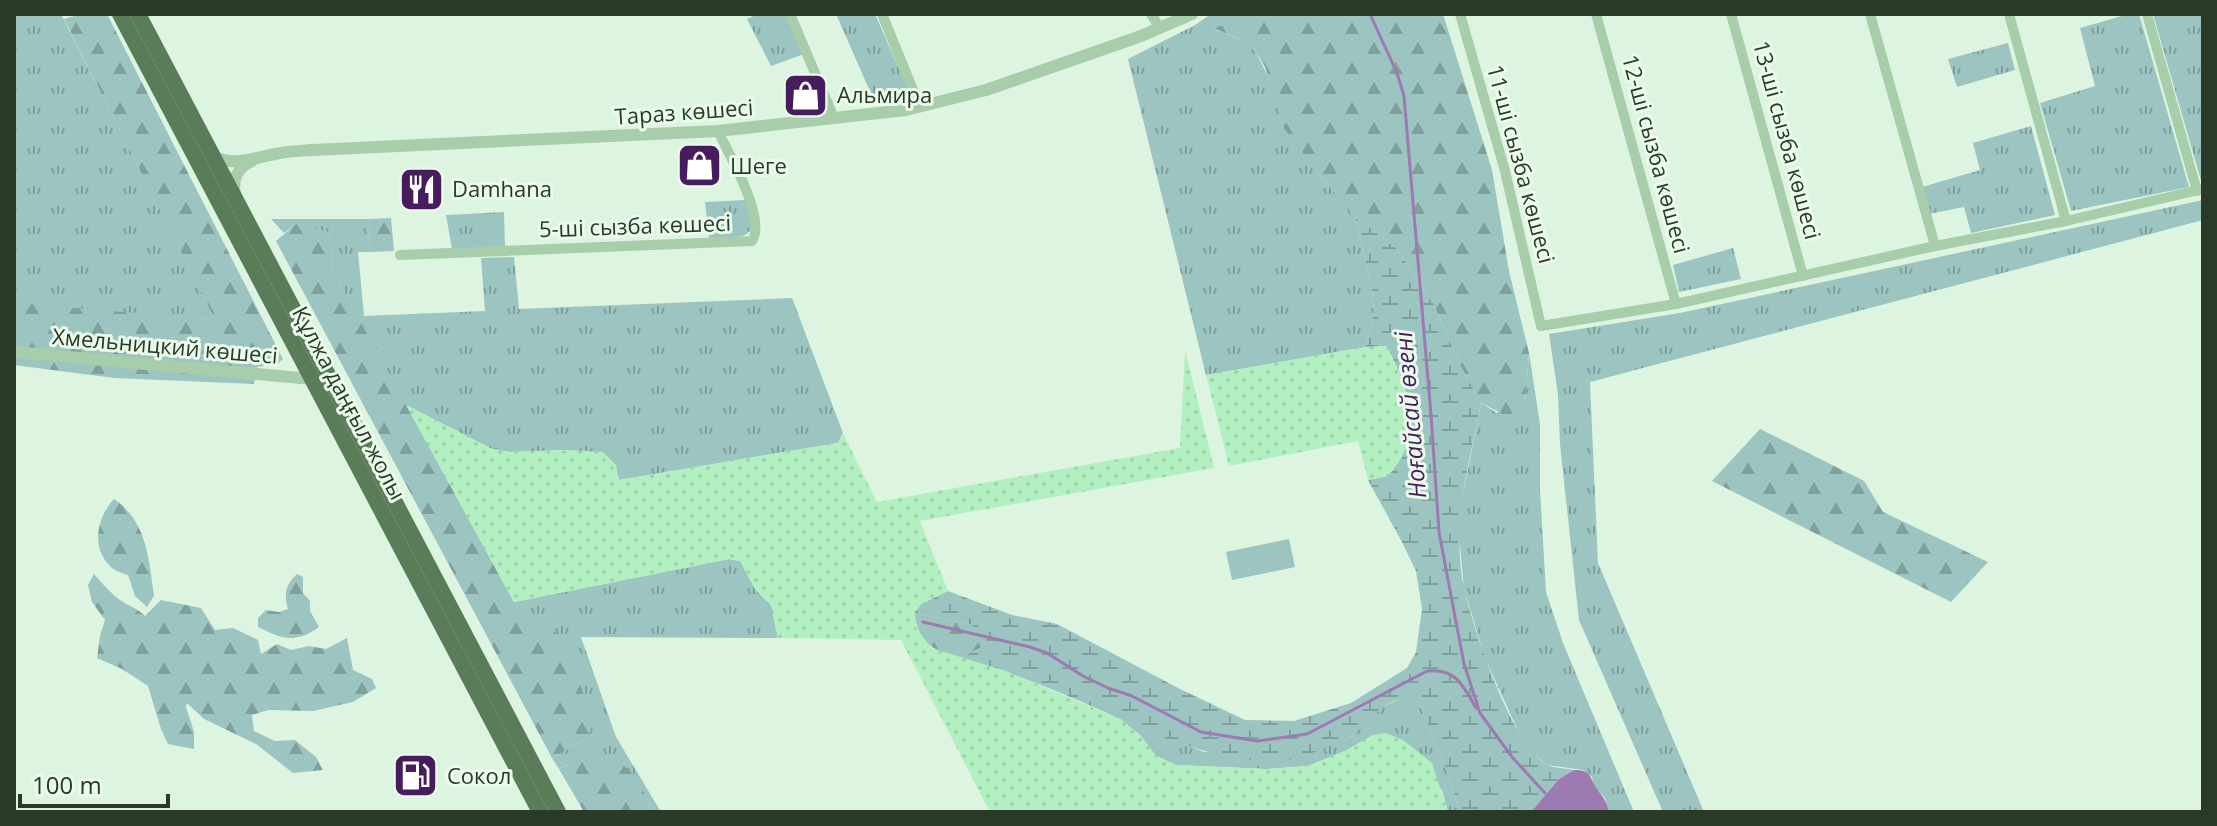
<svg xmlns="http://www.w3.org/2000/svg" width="2217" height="826" font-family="'Open Sans',sans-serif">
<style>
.grass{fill:url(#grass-tufts)}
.forest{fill:url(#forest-firs)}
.wetland{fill:url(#wetland-marsh)}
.sand{fill:url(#sand-dots)}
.green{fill:#9cc4c1}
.water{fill:#9e7ab2}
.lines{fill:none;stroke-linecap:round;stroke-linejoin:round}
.stream{stroke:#9e7ab2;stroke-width:3}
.minor{stroke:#a8cdaa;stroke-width:10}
.tertiary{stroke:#a8cdaa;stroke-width:12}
.primary{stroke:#5b7c59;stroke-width:16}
.labels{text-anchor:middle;stroke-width:6;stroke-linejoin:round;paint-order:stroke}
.poi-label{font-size:22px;fill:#2a3928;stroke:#eafbec;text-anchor:start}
.street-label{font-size:22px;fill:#2a3928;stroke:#eafbec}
.water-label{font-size:24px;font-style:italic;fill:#471c5d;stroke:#eafbec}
</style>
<defs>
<pattern id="grass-tufts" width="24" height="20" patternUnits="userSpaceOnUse" patternTransform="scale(2)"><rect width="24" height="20" fill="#9cc4c1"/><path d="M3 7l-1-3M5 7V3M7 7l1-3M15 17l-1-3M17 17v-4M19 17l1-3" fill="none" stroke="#7fa09d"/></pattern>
<pattern id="forest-firs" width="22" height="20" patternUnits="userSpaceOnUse" patternTransform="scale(2)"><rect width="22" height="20" fill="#9cc4c1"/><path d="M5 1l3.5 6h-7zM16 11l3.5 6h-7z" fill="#7fa09d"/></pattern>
<pattern id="wetland-marsh" width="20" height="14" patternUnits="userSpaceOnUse" patternTransform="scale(2)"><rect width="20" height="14" fill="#9cc4c1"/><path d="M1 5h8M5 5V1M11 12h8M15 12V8" fill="none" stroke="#7fa09d"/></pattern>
<pattern id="sand-dots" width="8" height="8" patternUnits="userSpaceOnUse" patternTransform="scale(2)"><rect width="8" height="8" fill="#b2f0c2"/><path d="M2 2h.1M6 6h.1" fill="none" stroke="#99cfa7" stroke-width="1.8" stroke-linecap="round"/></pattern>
</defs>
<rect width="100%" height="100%" fill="#ddf4e0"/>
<!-- grass -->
<g class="grass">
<polygon points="14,14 61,14 214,315 209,319 14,305"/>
<polygon points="758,14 787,14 804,54 771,66 747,19"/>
<polygon points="836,14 875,14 913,101 876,105"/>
<polygon points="1211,14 1271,14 1214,29 1242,40 1255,51 1318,173 1355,216 1372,289 1374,312 1366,347 1206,375 1128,59 1195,25"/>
<polygon points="2129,14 2139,14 2189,187 2071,211 2040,103 2095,86 2080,28"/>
<polygon points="2153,14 2203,14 2203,183 2202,184"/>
<polygon points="2008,43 2015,70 1957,87 1948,59"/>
<polygon points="2031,126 2055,215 1971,233 1964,207 1929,214 1922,187 1980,170 1973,143"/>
<path d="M745,200C762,242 743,237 709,238L705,202Z"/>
<polygon points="2203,200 2203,220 1590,382 1598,563 1704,812 1663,812 1579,620 1560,444 1558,394 1549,334 1680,313"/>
<polygon points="504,212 505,246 452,249 446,215"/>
<polygon points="271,219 369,219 370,252 358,252 364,316 485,311 481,258 514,257 519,309 792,298 843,433 838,443 619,480 570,450 510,452 492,449 406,405 333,271 329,233 296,224 284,233"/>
<polygon points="1733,248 1741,279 1679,292 1673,265"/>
<polygon points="1529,353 1540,424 1540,490 1546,592 1563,643 1634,812 1609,812 1605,798 1594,786 1592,777 1583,770 1547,765 1532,753 1518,731 1485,658 1464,589 1459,534 1461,504 1481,403 1497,413 1525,403"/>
<path d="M729,559L740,561L755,589L771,605L778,638L581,637L616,737L661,812H653C635,765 607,744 559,769L552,758L586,739L514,602Z"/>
<polygon points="1401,698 1411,698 1419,703 1450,779 1459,812 1448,812 1442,790 1373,735 1345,751 1308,766 1267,769 1176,765 1156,756 1140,735 1120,719 1204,752 1350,737 1383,707"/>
</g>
<!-- forest -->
<g class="forest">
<polygon points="82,14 107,14 283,359 277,364 257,367 254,384 114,378 14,365 14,303 209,319 213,315 64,19"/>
<polygon points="1271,14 1443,14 1492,170 1509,271 1529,353 1525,403 1521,414 1509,417 1481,403 1460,365 1433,303 1397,249 1355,216 1318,173 1284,128 1265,67 1255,51 1242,40 1213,28"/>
<polygon points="391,218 394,251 370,252 369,219"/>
<polygon points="296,224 329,232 333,271 514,602 550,626 568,647 587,706 591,730 586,739 552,758 276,241"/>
<polygon points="1760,429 1864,481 1883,512 1988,562 1951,602 1712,481"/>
<path d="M114,499C147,521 149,560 154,596L147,607L135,596L128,575C122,573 114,571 110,566C90,547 98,516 114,499Z"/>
<path d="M94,574C103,584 111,594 123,602C131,607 138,609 145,616L161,600L201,608L215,630L233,628L258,640L261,654L277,644L291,650L309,646L326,649L347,638L353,670L372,679L376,688L353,702L313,711L268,710L252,715L254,731L275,741L295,740L316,757L323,770L293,773L256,744L204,719L187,703L186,707L194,732V749L168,744L161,729L148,686L122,669L97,658L100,636L105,620L92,602L88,585Z"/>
<path d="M297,574L303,577V593L310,601V611L319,627C295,644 282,639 258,627V618L266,610L279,612L288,609C284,594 285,585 297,574Z"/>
<path d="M914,613L972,625L990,643L961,658C933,651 919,644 914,613Z"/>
<path d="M596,757C605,759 614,760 621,764C636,773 647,796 653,812H584L559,769L581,759Z"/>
</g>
<!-- wetland -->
<path class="wetland" d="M1355,216L1397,249L1433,303L1460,365L1481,403C1473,445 1461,488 1460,530C1459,550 1460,573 1465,592C1474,631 1511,741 1544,763C1552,768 1564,768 1574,770L1559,779L1531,812H1459L1450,779L1419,703C1391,685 1370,726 1349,737C1337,744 1304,757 1292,759C1280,761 1266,761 1255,760C1194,755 1137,726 1082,702C1042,684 1002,670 961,658L989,643L972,625L914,613L921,604L948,591L1012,615L1057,624L1180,689L1245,720L1294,721L1351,703L1407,668L1416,652L1422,609L1416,571L1402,542L1368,480L1388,476L1387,346L1366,347L1374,312L1372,289Z"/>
<!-- sand -->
<g class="sand">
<path d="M1387,346C1410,392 1426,434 1388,476L1368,480L1358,441L1229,466L1206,375L1366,347Z"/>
<polygon points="1185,350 1214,468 920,521 948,591 921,604 915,613 916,627 931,648 1006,671 1120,719 1140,735 1156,756 1176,765 1267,769 1308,766 1345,751 1373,735 1386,733 1403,740 1432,763 1448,812 990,812 901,640 778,638 771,605 755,589 740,561 729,559 514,602 406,405 492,449 510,452 570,450 603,452 616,465 619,480 838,443 843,433 877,502 1180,448"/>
</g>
<!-- green -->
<polygon class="green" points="1289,539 1295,567 1232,580 1226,552"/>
<!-- water -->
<path class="water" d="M1574,770C1592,770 1589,777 1597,789C1603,797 1607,802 1609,812H1531L1559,779Z"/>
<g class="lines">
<!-- stream -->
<g class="stream">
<polyline points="1370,14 1397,73 1404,96 1431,415 1439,532 1464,664 1480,713 1512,757 1545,793"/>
<path d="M923,622L1030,647L1047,653L1083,676L1108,688L1132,696L1201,732L1257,741L1307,734L1427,671C1456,668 1463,685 1476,708"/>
</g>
<!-- minor -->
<g class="minor">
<polyline points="790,14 834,118"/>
<polyline points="882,14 920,107"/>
<polyline points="1151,14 1160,28"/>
<polyline points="1460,14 1505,171 1541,326 1676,304 1935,246 2066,221 2203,189"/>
<polyline points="1596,14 1676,304"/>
<polyline points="1731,14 1803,276"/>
<polyline points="1870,14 1935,246"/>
<polyline points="2009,14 2066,221"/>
<polyline points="2147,14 2197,191"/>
<path d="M400,255L752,241C767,218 729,155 718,131"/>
</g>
<!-- tertiary -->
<g class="tertiary">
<path d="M213,156C232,167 254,158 275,154C287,151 300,151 313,150L718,131L906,110L986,90L1141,36L1192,14"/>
<path d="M235,194C232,179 238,167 252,161"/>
<polyline points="14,352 312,379"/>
</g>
<!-- primary -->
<g class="primary">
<polyline points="120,14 540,812"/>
<polyline points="138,14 558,812"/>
</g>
</g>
<!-- icons -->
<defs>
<symbol id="shop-square" viewBox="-11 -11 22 22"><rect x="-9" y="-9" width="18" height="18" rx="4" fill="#471c5d" stroke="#eafbec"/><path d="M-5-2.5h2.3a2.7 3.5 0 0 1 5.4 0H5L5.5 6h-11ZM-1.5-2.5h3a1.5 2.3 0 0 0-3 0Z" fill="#fff"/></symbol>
<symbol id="restaurant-square" viewBox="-11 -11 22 22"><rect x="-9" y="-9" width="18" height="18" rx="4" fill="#471c5d" stroke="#eafbec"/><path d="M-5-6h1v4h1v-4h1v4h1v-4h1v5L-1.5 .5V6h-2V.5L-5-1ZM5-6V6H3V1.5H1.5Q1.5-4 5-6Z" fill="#fff"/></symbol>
<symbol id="fuel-square" viewBox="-11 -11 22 22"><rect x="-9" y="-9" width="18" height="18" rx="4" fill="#471c5d" stroke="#eafbec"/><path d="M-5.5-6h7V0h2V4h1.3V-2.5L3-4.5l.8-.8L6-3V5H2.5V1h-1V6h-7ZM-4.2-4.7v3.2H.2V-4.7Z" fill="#fff"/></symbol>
</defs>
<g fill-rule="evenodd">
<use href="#shop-square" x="780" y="70" width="51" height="51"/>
<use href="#shop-square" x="674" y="140" width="51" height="51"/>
<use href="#restaurant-square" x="396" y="164" width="51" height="51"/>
<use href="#fuel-square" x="390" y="750" width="51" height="51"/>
</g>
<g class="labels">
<!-- poi labels -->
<g class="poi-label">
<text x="837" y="103">Альмира</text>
<text x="730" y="174">Шеге</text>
<text x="452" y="197">Damhana</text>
<text x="447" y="784">Сокол</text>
</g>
<!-- street labels -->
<g class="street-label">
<text transform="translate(684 112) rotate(-4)" y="8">Тараз көшесі</text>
<text transform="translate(1787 140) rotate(75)" y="8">13-ші сызба көшесі</text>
<text transform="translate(1656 154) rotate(75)" y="8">12-ші сызба көшесі</text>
<text transform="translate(1521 164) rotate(75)" y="8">11-ші сызба көшесі</text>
<text transform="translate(635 226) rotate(-2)" y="8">5-ші сызба көшесі</text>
<text transform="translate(165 346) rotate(5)" y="8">Хмельницкий көшесі</text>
<text transform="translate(349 403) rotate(62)" y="8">Құлжа даңғыл жолы</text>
</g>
<!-- water labels -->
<g class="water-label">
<text transform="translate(1411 415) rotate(-95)" y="8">Ноғайсай өзені</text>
</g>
</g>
<!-- border -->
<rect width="2217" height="826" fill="none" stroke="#2a3928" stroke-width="32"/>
<!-- scale -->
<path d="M20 794v12h148v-12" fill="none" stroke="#2a3928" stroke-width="4"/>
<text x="32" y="794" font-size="24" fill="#2a3928" stroke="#eafbec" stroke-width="6" paint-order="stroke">100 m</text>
</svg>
